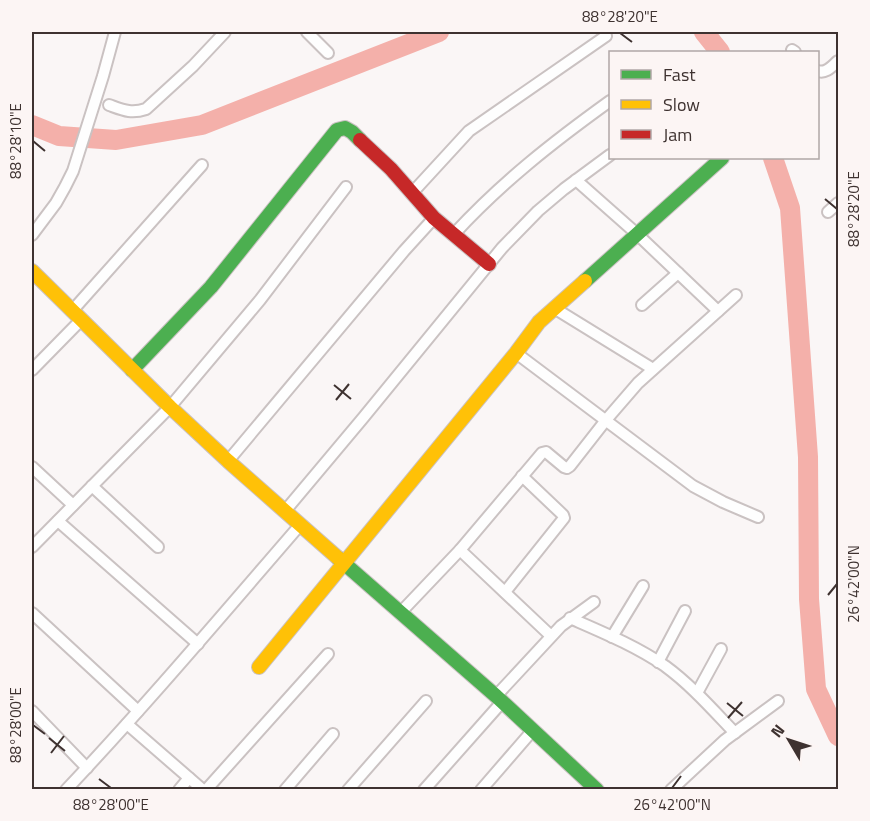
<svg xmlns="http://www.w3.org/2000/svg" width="870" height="821" font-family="'Titillium Web',sans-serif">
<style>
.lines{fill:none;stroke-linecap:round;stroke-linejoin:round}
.river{stroke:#f4b0aa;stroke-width:20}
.street-casing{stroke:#cac2c2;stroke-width:14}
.fast-casing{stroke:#cac2c2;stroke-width:16}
.slow-casing{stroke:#cac2c2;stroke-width:16}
.jam-casing{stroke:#cac2c2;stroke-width:16}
.street{stroke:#fefefe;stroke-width:10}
.fast{stroke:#4caf50;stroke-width:14}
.slow{stroke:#ffc107;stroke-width:14}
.jam{stroke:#c62828;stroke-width:14}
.ticks{fill:none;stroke:#3e3230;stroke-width:2}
.neatline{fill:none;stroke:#3e3230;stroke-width:2}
.ticks-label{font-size:15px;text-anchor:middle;fill:#3e3230}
</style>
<rect width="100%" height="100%" fill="#faf6f6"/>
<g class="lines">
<!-- river -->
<g class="river">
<polyline points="704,32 720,52"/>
<polyline points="32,125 59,136 116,140 202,125 439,32"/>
<polyline points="773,158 790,208 808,457 809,599 816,689 838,736"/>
</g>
<defs>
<g id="street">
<polyline points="307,32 328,53"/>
<polyline points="792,50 795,52"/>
<path d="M818,71C826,74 832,66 838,61"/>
<path d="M109,105C123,110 131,114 146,109L193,66L225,32"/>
<polyline points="576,180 637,234 718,311"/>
<polyline points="412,193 469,131 606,36"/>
<polyline points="828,212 838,203"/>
<path d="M454,234C502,182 553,142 610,101"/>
<polyline points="32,235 56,203 65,187 73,171 103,76 115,32"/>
<polyline points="642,305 678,273"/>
<polyline points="554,308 653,369"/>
<polyline points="72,311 202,165"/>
<polyline points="516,353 693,486 723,502 758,517"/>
<polyline points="32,370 81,320"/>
<polyline points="228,461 404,251 434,218"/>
<polyline points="32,467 73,505"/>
<polyline points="92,486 158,547"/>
<polyline points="285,511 363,418 502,248 538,211 564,189 610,155"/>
<polyline points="58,521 198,644"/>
<polyline points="32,547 170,407 260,300 346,187"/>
<polyline points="460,550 551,636"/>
<polyline points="505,592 564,518 563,515 522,476"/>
<polyline points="401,612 460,550 542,453 546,452 564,467 567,468 570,466 606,420 638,383 736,295"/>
<polyline points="32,613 138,711"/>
<path d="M570,618C602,632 636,646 665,666C691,685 712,709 735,733"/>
<polyline points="612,637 643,586"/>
<polyline points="658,662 685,611"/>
<polyline points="697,693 721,649"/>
<polyline points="496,696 561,626 594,602"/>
<polyline points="32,711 87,768"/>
<polyline points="127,724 203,790"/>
<path d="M66,790C147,704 223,614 300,525"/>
<polyline points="179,790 189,778"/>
<polyline points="206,790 328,654"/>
<polyline points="285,790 333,734"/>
<polyline points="348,790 426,701"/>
<polyline points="424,790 502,702"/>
<polyline points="481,790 533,730"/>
<polyline points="671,790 725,740 778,701"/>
</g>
<g id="fast">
<polyline points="585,281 722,158"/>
<polyline points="132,370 211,287 337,130 345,128 352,132 360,140"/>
<polyline points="338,558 496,696 597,790"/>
</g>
<g id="slow">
<polyline points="32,271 170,407 228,461 338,558"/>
<polyline points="259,667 516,353 539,322 585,281"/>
</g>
<polyline id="jam" points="360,140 391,169 434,218 489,264"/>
</defs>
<!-- street casing -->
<use href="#street" class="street-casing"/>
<!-- fast casing -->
<use href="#fast" class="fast-casing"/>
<!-- slow casing -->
<use href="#slow" class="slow-casing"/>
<!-- jam casing -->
<use href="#jam" class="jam-casing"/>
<!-- street -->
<use href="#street" class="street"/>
<!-- fast -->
<use href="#fast" class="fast"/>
<!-- slow -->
<use href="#slow" class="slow"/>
<!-- jam -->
<use href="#jam" class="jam"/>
</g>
<!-- ticks -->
<path class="ticks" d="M620,33L632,42M33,141L45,151M825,199L837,209M334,385L351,399M336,400L349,384M828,595L837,584M727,703L743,716M728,718L742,702M33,725L45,734M49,738L65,751M51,753L64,736M99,779L111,788M672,788L681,776"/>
<!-- border -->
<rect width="870" height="821" fill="none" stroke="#fcf5f4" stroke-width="66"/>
<!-- legend -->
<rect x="609" y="51" width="210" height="108" fill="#fcf5f4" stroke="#b0a7a6" stroke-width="1.5"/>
<rect x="621" y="70" width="30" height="9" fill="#4caf50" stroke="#b0a7a6" stroke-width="1.5"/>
<text x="663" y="81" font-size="18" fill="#3e3230">Fast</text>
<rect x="621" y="100" width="30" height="9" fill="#ffc107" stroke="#b0a7a6" stroke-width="1.5"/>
<text x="663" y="111" font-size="18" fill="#3e3230">Slow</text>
<rect x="621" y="130" width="30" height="9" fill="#c62828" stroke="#b0a7a6" stroke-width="1.5"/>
<text x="663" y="141" font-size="18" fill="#3e3230">Jam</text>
<!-- north arrow -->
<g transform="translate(789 740) rotate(309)" stroke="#fcf5f4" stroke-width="4.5" paint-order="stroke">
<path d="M0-4.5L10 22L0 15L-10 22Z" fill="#3e3230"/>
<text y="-9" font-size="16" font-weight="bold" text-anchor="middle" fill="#3e3230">N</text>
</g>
<rect x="33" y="33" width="804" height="755" class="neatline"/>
<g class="ticks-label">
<text x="620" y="22">88°28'20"E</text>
<text transform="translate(16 141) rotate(-90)" y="5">88°28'10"E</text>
<text transform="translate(854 209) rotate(-90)" y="5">88°28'20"E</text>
<text transform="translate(854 584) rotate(-90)" y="5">26°42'00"N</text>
<text transform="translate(16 725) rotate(-90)" y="5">88°28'00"E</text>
<text x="111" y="810">88°28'00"E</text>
<text x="672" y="810">26°42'00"N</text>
</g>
</svg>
